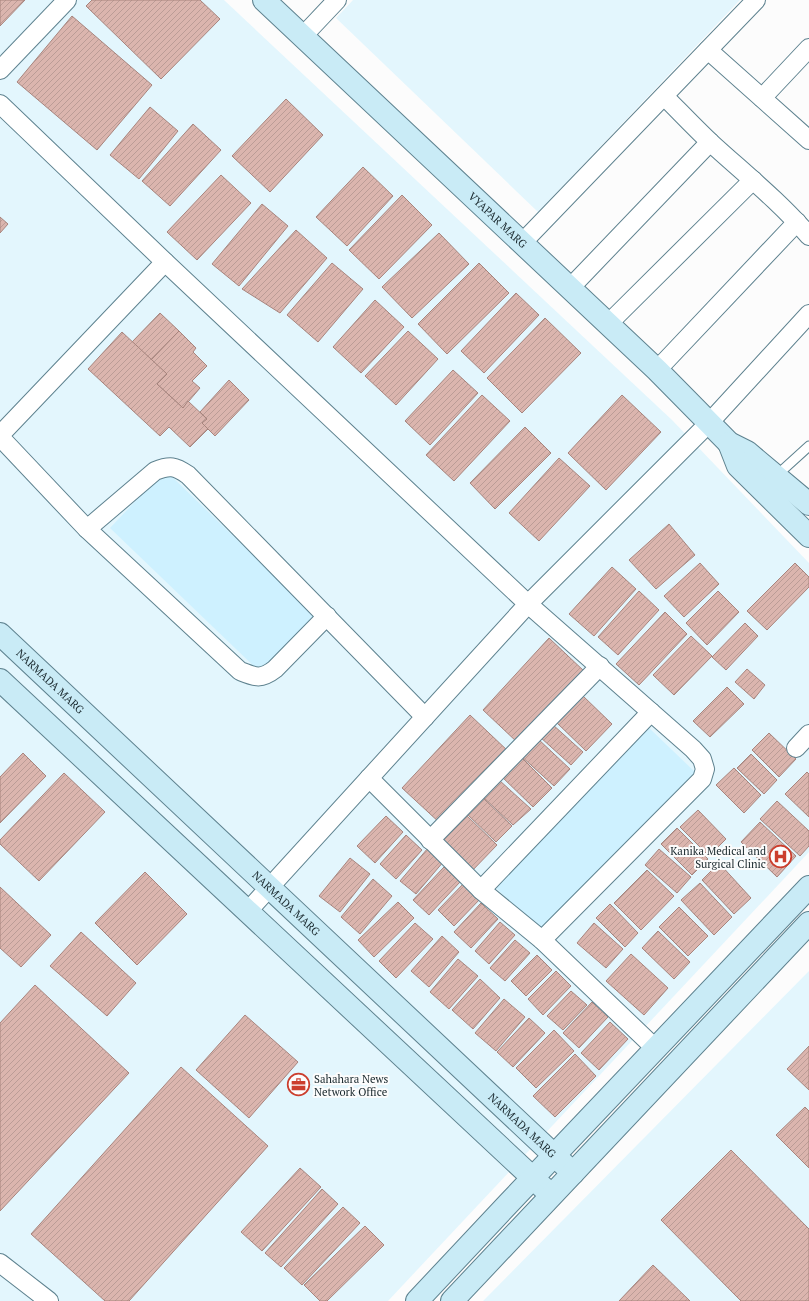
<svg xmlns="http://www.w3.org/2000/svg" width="809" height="1301" font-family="'PT Serif',serif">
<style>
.built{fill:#e3f6fd}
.green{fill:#cef1ff}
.building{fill:url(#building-hatch);stroke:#a7847d}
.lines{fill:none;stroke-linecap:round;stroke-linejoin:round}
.lane-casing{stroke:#5e828f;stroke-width:11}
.street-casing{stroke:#5e828f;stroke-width:20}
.secondary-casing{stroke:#5e828f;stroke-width:24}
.lane{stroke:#fff;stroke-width:9}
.street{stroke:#fff;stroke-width:18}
.secondary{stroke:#c9ebf6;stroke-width:22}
.labels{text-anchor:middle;stroke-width:4;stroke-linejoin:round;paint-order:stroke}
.street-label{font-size:11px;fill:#17262b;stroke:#fcfcfc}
.poi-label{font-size:11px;fill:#17262b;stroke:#fcfcfc;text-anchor:end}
</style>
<defs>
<pattern id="building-hatch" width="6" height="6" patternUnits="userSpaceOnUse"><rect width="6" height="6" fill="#dbb5ae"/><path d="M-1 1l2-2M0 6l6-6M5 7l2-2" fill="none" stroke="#bb9c96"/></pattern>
</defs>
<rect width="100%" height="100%" fill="#fcfcfc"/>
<!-- built -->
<g class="built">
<polygon points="0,0 224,0 672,420 809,563 809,852 388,1301 0,1301"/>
<polygon points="353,0 740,0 538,212 336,18"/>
<polygon points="809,971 809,1301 483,1301"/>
</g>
<!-- green -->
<g class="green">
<polygon points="165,470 315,615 260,672 110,528"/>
<polygon points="647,726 695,772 545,934 496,888"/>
</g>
<!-- building -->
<g class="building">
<polygon points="0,0 25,0 0,26"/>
<polygon points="92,0 200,0 220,19 161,79 86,6"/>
<polygon points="72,16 152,85 97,150 17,82"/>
<polygon points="286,99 323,135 270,192 232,156"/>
<polygon points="150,107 178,131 139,179 110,155"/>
<polygon points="193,124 221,150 170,206 142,181"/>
<polygon points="363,167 393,196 347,246 316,217"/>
<polygon points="221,175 251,203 197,260 167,232"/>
<polygon points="402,195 432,225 379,279 349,250"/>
<polygon points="262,204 288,226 239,286 212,264"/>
<polygon points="0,217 8,224 0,233"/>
<polygon points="296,230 327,258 280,313 242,289"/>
<polygon points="439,233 469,264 412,318 382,287"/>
<polygon points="332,263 363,289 318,342 287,315"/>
<polygon points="479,263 509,293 447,354 418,324"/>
<polygon points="516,293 539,315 484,373 461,351"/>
<polygon points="375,300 404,327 361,373 333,347"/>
<polygon points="160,313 179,331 151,360 132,342"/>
<polygon points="545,318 581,353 522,413 487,378"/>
<polygon points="179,331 196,348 193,352 207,366 192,381 200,388 183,408 157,384 167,374 151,360"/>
<polygon points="408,331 438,359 396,405 365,376"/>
<polygon points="122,332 167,374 157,384 183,408 188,401 207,419 202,423 208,429 190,447 169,427 160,436 88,369"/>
<polygon points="453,370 478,393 430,445 405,421"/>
<polygon points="229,380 249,400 215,436 202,423 207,419 200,412"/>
<polygon points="482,395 510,421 454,481 426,455"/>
<polygon points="622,395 661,432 606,490 568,453"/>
<polygon points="525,427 551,453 495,509 470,483"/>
<polygon points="559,458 590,486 539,541 509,513"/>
<polygon points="669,524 695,555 656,589 629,560"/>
<polygon points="700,563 719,584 684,617 664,596"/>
<polygon points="795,563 809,577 809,587 767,630 747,611"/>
<polygon points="612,567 636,589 594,636 569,614"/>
<polygon points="639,591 659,610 618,655 598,637"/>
<polygon points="718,591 739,612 707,645 686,623"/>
<polygon points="665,612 687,634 639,685 616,664"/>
<polygon points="745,623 758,636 726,670 712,657"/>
<polygon points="691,636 712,656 674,695 653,675"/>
<polygon points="549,638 585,672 518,743 483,710"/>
<polygon points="747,669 765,685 754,699 735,682"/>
<polygon points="727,687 744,704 710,737 693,721"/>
<polygon points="582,695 612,724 586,751 556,722"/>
<polygon points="470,715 509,752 441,824 402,788"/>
<polygon points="552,724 583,752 571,765 540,737"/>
<polygon points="769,733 796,759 779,777 752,750"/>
<polygon points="537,738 570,769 554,786 521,756"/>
<polygon points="23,753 46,776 0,823 0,777"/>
<polygon points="751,754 777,780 764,794 737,768"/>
<polygon points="519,755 552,788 533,807 500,775"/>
<polygon points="734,768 761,795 744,813 716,785"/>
<polygon points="807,772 809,774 809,817 785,794"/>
<polygon points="64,773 105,812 39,881 0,844 0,840"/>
<polygon points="499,780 531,809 513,825 482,796"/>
<polygon points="483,798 512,826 496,842 467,814"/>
<polygon points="777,801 809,831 809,846 800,856 760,819"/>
<polygon points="698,810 726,839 709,856 680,827"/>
<polygon points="464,813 497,845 469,874 436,842"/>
<polygon points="386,816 403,832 375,863 357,846"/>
<polygon points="760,822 796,856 777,877 741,842"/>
<polygon points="677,828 708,859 692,875 661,844"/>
<polygon points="406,835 422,850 396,879 380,864"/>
<polygon points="428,848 444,861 416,894 400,881"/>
<polygon points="659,849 691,877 677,893 645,865"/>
<polygon points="350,858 370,874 340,912 319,896"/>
<polygon points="719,863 751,898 734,914 702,880"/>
<polygon points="444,867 460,882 429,915 413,900"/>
<polygon points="647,870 674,896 641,930 614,903"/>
<polygon points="145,872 187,914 137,965 95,923"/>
<polygon points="373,879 392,896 360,934 341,917"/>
<polygon points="466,881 482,897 454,926 438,910"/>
<polygon points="700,883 732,917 714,935 681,900"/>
<polygon points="0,887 51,935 21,967 0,948"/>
<polygon points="398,902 414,918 374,957 358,940"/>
<polygon points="481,903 498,919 471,948 454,932"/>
<polygon points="610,904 638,933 625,947 596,918"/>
<polygon points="679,907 708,936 688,956 659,927"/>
<polygon points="500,922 515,935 489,964 475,951"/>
<polygon points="415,923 433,939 396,978 379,961"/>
<polygon points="594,923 623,949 606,968 577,943"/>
<polygon points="658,931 690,962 674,979 642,948"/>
<polygon points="81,932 136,983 107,1016 50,966"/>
<polygon points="442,936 459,952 429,987 411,971"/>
<polygon points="515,940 530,953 505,981 490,968"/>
<polygon points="631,954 668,988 644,1015 606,981"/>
<polygon points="537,955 552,970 526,996 511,981"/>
<polygon points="458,959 478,976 449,1009 430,992"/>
<polygon points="556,971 571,986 543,1015 528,999"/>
<polygon points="480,979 500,998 473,1029 452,1010"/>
<polygon points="35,985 129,1073 0,1211 0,1023"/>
<polygon points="571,991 587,1005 563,1030 547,1016"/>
<polygon points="504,999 525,1017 496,1051 475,1033"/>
<polygon points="592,1002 608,1017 579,1048 563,1033"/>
<polygon points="245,1015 298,1062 249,1118 196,1070"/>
<polygon points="529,1018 545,1033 513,1067 497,1052"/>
<polygon points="610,1022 628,1039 599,1070 581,1053"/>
<polygon points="554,1030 574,1051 536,1088 516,1068"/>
<polygon points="809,1046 809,1090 787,1069"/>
<polygon points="575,1054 596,1076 555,1117 533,1096"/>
<polygon points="181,1067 268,1146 129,1301 105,1301 31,1234"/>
<polygon points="805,1107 809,1111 809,1168 776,1135"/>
<polygon points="731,1150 809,1229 809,1301 741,1301 661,1220"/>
<polygon points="300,1168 321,1187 262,1251 241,1232"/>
<polygon points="322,1189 338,1204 281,1267 265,1253"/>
<polygon points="343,1207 360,1223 302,1285 284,1268"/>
<polygon points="365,1226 384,1245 327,1301 320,1301 304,1285"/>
<polygon points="653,1265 690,1301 619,1301"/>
</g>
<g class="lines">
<defs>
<polyline id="lane" points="776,476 809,446"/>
<g id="street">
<polyline points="303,36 337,0"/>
<polyline points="708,50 809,140"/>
<polyline points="0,70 67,0"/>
<path d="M664,96C680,112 695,128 711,143C745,174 780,202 809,236"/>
<polyline points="762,98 809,48"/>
<polyline points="0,104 165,262 528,604 693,749 702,759 705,769 702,779 542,940"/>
<polyline points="522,243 756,0"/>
<polyline points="570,288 710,142"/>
<polyline points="608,324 753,180"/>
<polyline points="657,370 797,222"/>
<polyline points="0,435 165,262"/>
<path d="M0,437L87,529L240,671C255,677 261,680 275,669L327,616"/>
<path d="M87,529L155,471C170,465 175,466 188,475L425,717"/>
<polyline points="796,748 809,734"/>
<polyline points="369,778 481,890 542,940 656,1049"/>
<polyline points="430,840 600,666"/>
<polyline points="481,890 651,712"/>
<polyline points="247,912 528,604 709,423 809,314"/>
<polyline points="0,1263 49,1301"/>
</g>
<g id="secondary">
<path id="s1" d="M264,0L657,370L729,443L747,452L809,504"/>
<polyline points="729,443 738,466 809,536"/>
<path id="s2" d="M0,634L573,1173"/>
<polyline points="0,680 551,1195"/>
<polyline points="417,1301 508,1204 809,887"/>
<polyline points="452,1301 809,923"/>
</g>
</defs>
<!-- lane casing -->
<use href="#lane" class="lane-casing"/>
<!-- street casing -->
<use href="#street" class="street-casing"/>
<!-- secondary casing -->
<use href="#secondary" class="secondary-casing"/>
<!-- lane -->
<use href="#lane" class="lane"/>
<!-- street -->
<use href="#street" class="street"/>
<!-- secondary -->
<use href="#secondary" class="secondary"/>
</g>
<!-- icons -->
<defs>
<symbol id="hospital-ring" viewBox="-11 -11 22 22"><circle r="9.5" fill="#fcfcfc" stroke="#cb3e2d" stroke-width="1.5"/><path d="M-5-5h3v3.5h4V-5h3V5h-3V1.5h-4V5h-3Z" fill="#cb3e2d"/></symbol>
<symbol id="office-ring" viewBox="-11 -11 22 22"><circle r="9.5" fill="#fcfcfc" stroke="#cb3e2d" stroke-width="1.5"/><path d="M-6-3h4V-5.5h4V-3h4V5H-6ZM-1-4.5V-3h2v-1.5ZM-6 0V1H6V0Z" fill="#cb3e2d"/></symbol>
</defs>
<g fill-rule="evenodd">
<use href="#hospital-ring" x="768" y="844" width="25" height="25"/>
<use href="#office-ring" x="286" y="1072" width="25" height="25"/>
</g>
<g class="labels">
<!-- street labels -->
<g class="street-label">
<text dy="4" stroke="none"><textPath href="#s1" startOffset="321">VYAPAR MARG</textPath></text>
<text dy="4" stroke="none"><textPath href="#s2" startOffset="69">NARMADA MARG</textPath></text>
<text dy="4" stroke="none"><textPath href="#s2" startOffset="393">NARMADA MARG</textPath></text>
<text dy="4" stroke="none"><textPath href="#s2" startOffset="717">NARMADA MARG</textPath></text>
</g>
<!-- poi labels -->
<g class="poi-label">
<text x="766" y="855">Kanika Medical and<tspan x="766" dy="13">Surgical Clinic</tspan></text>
<text x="314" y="1083" text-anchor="start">Sahahara News<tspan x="314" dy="13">Network Office</tspan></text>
</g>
</g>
</svg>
